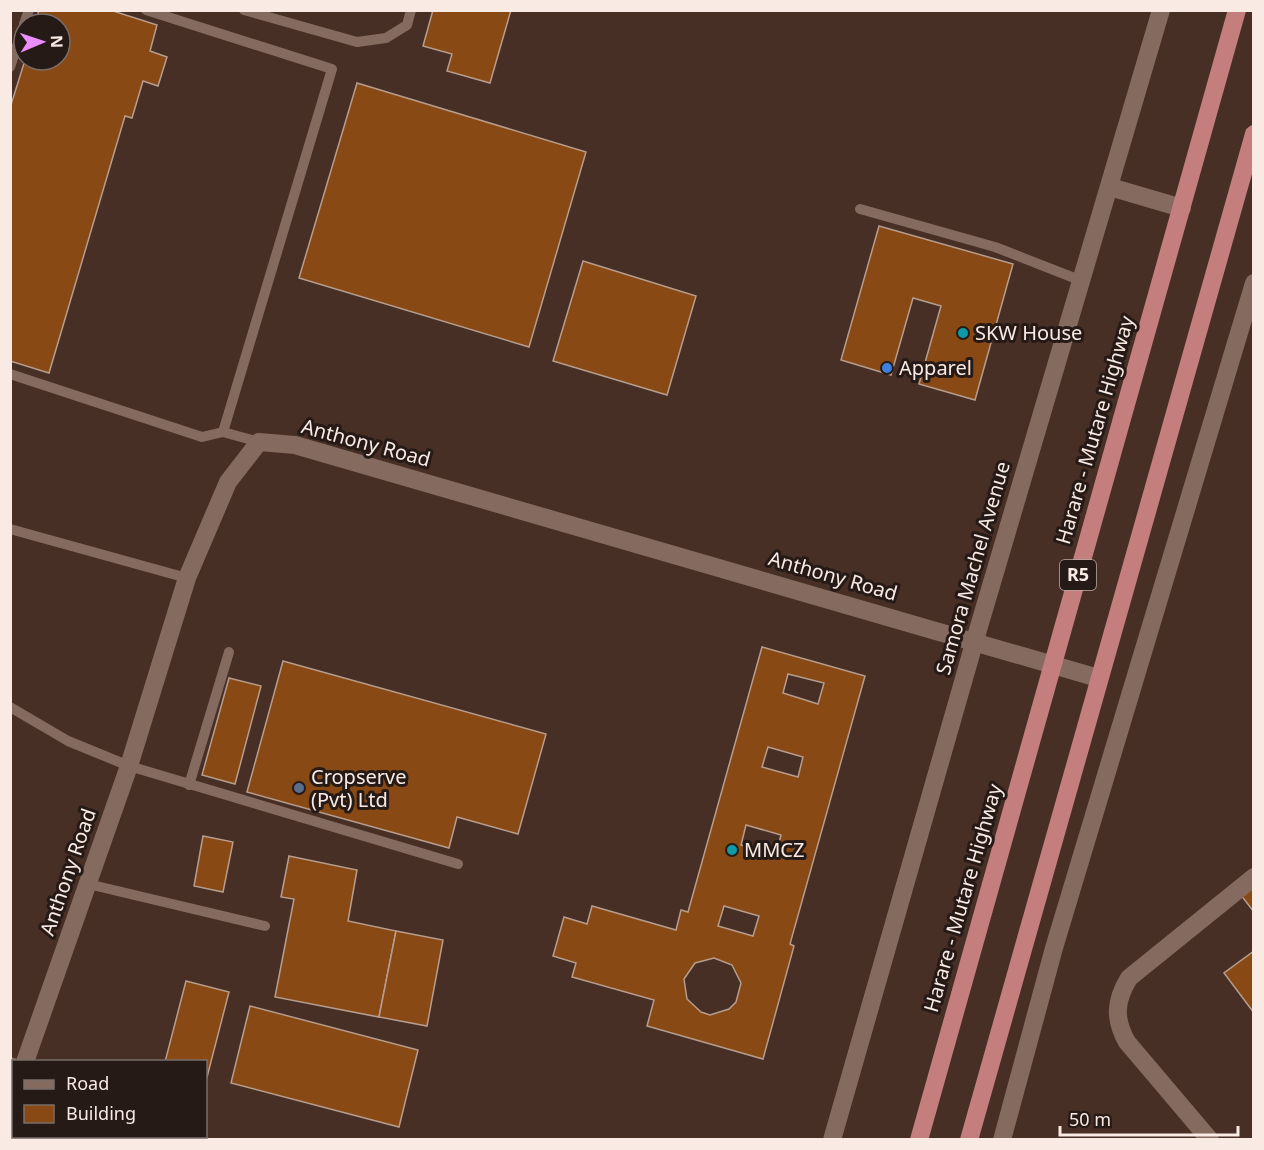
<svg xmlns="http://www.w3.org/2000/svg" width="1264" height="1150" font-family="'Noto Sans',sans-serif">
<style>
.building{fill:#884915;stroke:#b79d8d;stroke-width:1.5;fill-rule:evenodd}
.lines{fill:none;stroke-linecap:round;stroke-linejoin:round}
.service{stroke:#856a60;stroke-width:10}
.minor{stroke:#856a60;stroke-width:18}
.trunk{stroke:#c47e7e;stroke-width:18}
.culture-dot{fill:#0f9aa8;stroke:#251a16;stroke-width:2}
.shop-dot{fill:#3f7fe0;stroke:#251a16;stroke-width:2}
.service-dot{fill:#5c6f8a;stroke:#251a16;stroke-width:2}
.labels{text-anchor:middle;stroke-width:6;stroke-linejoin:round;paint-order:stroke}
.shield{fill:#251a16;stroke:#baaca6;stroke-width:1.5}
.shield-label{font-size:18px;font-weight:bold;fill:#faeae4}
.poi-label{font-size:20px;fill:#faeae4;stroke:#251a16;text-anchor:start}
.street-label{font-size:20px;fill:#faeae4;stroke:#251a16}
</style>
<rect width="100%" height="100%" fill="#472f26"/>
<!-- building -->
<g class="building">
<polygon points="39,10 110,10 157,25 150,51 167,57 158,86 143,81 132,118 125,116 49,373 10,361 10,108 25,60 60,60 60,24 35,24"/>
<polygon points="433,10 511,10 490,83 447,71 452,54 423,46"/>
<polygon points="357,83 586,152 529,347 299,278"/>
<polygon points="879,226 1013,264 975,400 919,384 941,306 913,298 891,375 841,360"/>
<polygon points="583,261 696,296 667,395 553,361"/>
<path d="M762,647L865,676L790,944L794,946L763,1059L647,1026L654,1000L572,977L576,963L553,956L564,917L587,924L592,906L676,930L681,910L688,912ZM788,674L824,683L818,704L783,693ZM768,747L803,757L798,777L762,767ZM746,825L781,835L776,855L741,845ZM724,906L759,916L753,936L718,926ZM714,958L732,965L741,983L736,1002L729,1009L710,1015L701,1012L687,999L684,979L695,963Z"/>
<polygon points="283,661 546,734 518,834 457,817 449,848 247,792"/>
<polygon points="229,678 261,686 235,784 202,775"/>
<polygon points="203,836 233,842 223,892 194,886"/>
<polygon points="289,856 357,870 348,921 396,931 379,1017 275,997 294,899 281,897"/>
<polygon points="1254,884 1254,912 1240,894"/>
<polygon points="396,931 443,940 427,1026 379,1017"/>
<polygon points="1254,951 1254,1013 1224,973"/>
<polygon points="186,981 229,992 206,1081 206,1062 165,1062"/>
<polygon points="250,1006 418,1050 399,1127 231,1083"/>
</g>
<g class="lines">
<!-- service -->
<g class="service">
<polyline points="146,10 332,69 223,432"/>
<polyline points="244,10 357,42 386,38 407,25 411,10"/>
<polyline points="24,24 29,10"/>
<polyline points="10,67 24,25"/>
<polyline points="860,209 995,247 1082,281"/>
<polyline points="10,374 202,437 223,432 259,442"/>
<polyline points="10,529 187,578"/>
<polyline points="10,707 68,741 129,766 458,864"/>
<polyline points="189,785 229,652"/>
<polyline points="88,884 265,926"/>
<polyline points="10,1062 14,1063"/>
</g>
<!-- minor -->
<g class="minor">
<polyline points="1110,187 1182,208"/>
<polyline points="25,1062 129,766 187,578 228,482 259,442 295,445 1098,678"/>
<polyline points="10,1105 14,1096"/>
<polyline points="832,1140 975,640 1161,10"/>
<polyline points="1002,1140 1054,948 1254,283"/>
<path d="M1210,1140L1127,1042C1114,1019 1115,1001 1129,978L1254,877"/>
</g>
<!-- trunk -->
<g class="trunk">
<polyline points="919,1140 1237,10"/>
<polyline points="969,1140 1254,134"/>
</g>
</g>
<!-- markers -->
<g class="culture-dot">
<circle cx="963" cy="333" r="6"/>
<circle cx="732" cy="850" r="6"/>
</g>
<circle class="shop-dot" cx="887" cy="368" r="6"/>
<circle class="service-dot" cx="299" cy="788" r="6"/>
<g class="labels">
<!-- shield labels -->
<rect class="shield" x="1060" y="560" width="36" height="30" rx="4.5"/>
<g class="shield-label">
<text x="1078" y="581">R5</text>
</g>
<!-- poi labels -->
<g class="poi-label">
<text x="975" y="340">SKW House</text>
<text x="899" y="375">Apparel</text>
<text x="311" y="784">Cropserve<tspan x="311" dy="23">(Pvt) Ltd</tspan></text>
<text x="744" y="857">MMCZ</text>
</g>
<!-- street labels -->
<g class="street-label">
<text transform="translate(1095 430) rotate(-74)" y="7">Harare - Mutare Highway</text>
<text transform="translate(366 443) rotate(15)" y="7">Anthony Road</text>
<text transform="translate(973 568) rotate(-74)" y="7">Samora Machel Avenue</text>
<text transform="translate(833 576) rotate(16)" y="7">Anthony Road</text>
<text transform="translate(68 872) rotate(-71)" y="7">Anthony Road</text>
<text transform="translate(963 898) rotate(-74)" y="7">Harare - Mutare Highway</text>
</g>
</g>
<!-- border -->
<rect width="1264" height="1150" fill="none" stroke="#faeae4" stroke-width="24"/>
<!-- legend -->
<rect x="12" y="1060" width="195" height="78" fill="#251a16" stroke="#7a6d68" stroke-width="1.5"/>
<rect x="24" y="1080" width="30" height="9" fill="#856a60" stroke="#7a6d68" stroke-width="1.5"/>
<text x="66" y="1090" font-size="18" fill="#faeae4">Road</text>
<rect x="24" y="1105" width="30" height="18" fill="#884915" stroke="#7a6d68" stroke-width="1.5"/>
<text x="66" y="1120" font-size="18" fill="#faeae4">Building</text>
<!-- north arrow -->
<g transform="translate(42 42) rotate(88)"><circle r="28" fill="#251a16" stroke="#7a6d68" stroke-width="1.5"/>
<path d="M0-4.5L10 22L0 15L-10 22Z" fill="#eb8dfc"/>
<text y="-9" font-size="16" font-weight="bold" text-anchor="middle" fill="#faeae4">N</text>
</g>
<!-- scale -->
<path d="M1060 1126v9h178v-9" fill="none" stroke="#faeae4" stroke-width="3"/>
<text x="1069" y="1126" font-size="18" fill="#faeae4" stroke="#251a16" stroke-width="4.5" paint-order="stroke">50 m</text>
</svg>
